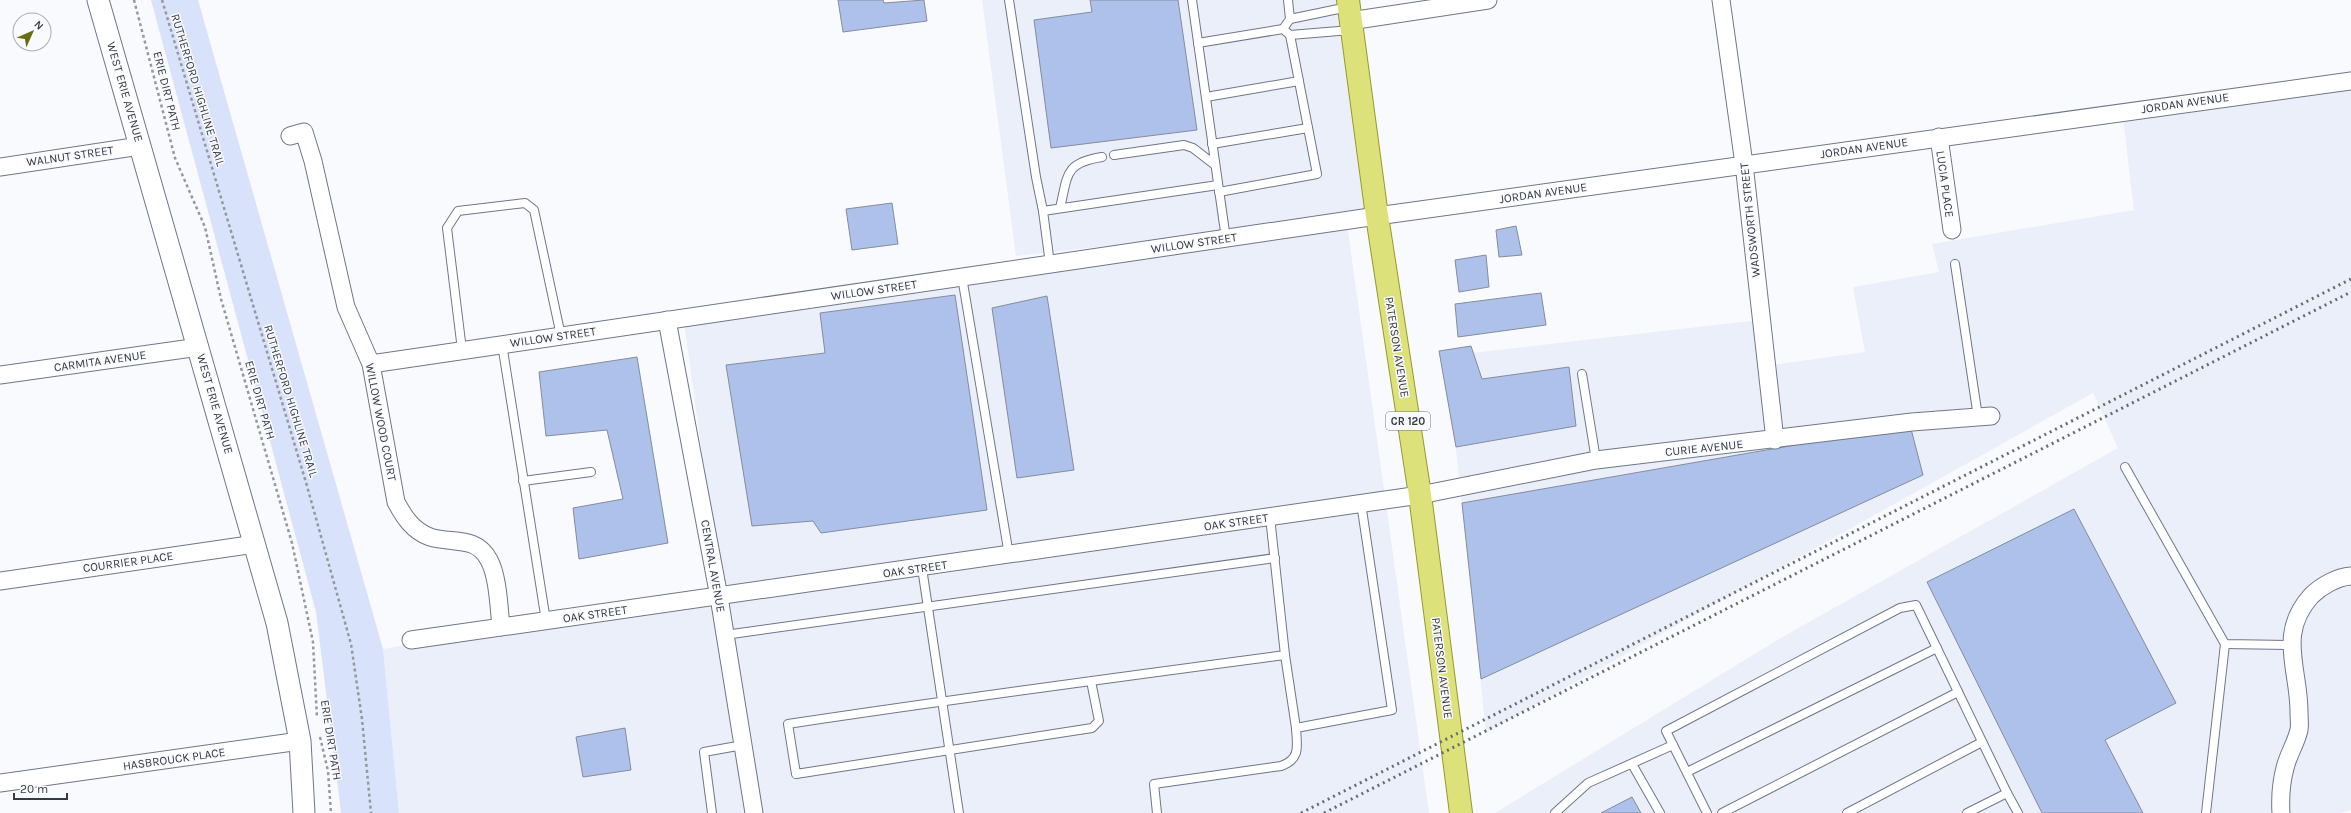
<svg xmlns="http://www.w3.org/2000/svg" width="2351" height="813" font-family="Karla,sans-serif">
  <style>
    .built { fill: #eaeff9 }
    .green { fill: #d8e3fb }
    .building { fill: #adc1eb; stroke: #848c9d }
    .lines { fill: none; stroke-linecap: round; stroke-linejoin: round }
    .service-casing { stroke: #6f7787; stroke-width: 10 }
    .minor-casing { stroke: #6f7787; stroke-width: 19 }
    .tertiary-casing { stroke: #6f7787; stroke-width: 23 }
    .primary-casing { stroke: #939a2b; stroke-width: 24 }
    .path { stroke: #95989e; stroke-width: 2.5; stroke-dasharray: 3 3; stroke-linecap: butt }
    .service { stroke: #fff; stroke-width: 8 }
    .minor { stroke: #fff; stroke-width: 17 }
    .tertiary { stroke: #fff; stroke-width: 21 }
    .primary { stroke: #dce279; stroke-width: 22 }
    .rail { stroke: #686c72; stroke-width: 3; stroke-dasharray: 2 4; stroke-linecap: butt }
    .labels { text-anchor: middle; dominant-baseline: central; stroke-width: 3; stroke-linejoin: round; paint-order: stroke }
    .shield { fill: #f8fafe; stroke: #70747a; stroke-width: 1 }
    .shield-label { font-size: 11px; font-weight: bold; fill: #363a41 }
    .street-label { font-size: 12px; fill: #363a41; stroke: #f8fafe }
  </style>
  <rect width="100%" height="100%" fill="#f8fafe"/>
  <!-- built -->
  <g class="built">
    <path d="M982 0H1348L1377 216 1016 256Z"/>
    <path d="M2351 74V810L2340 813H1495L1779 639 2118 448 2093 393 1486 732 1446 356 1759 320 1766 366 1865 352 1853 287 1939 272 1932 244 2134 210 2122 110Z"/>
    <path d="M1347 224 1429 813H399L383 649 721 592 684 322Z"/>
  </g>
  <!-- green -->
  <path class="green" d="M151 0H198L383 649 399 813H341L316 612Z"/>
  <!-- building -->
  <g class="building">
    <path d="M838 0H883L884 3 924 0 927 21 843 32Z"/>
    <path d="M1090 0H1178L1197 130 1051 148 1034 20 1092 12Z"/>
    <path d="M892 203 898 244 852 250 846 209Z"/>
    <path d="M1516 226 1522 255 1499 257 1496 230Z"/>
    <path d="M1486 255 1489 287 1459 292 1455 260Z"/>
    <path d="M1541 293 1546 325 1458 337 1455 304Z"/>
    <path d="M955 295 987 510 821 533 813 521 752 526 726 365 825 353 820 313Z"/>
    <path d="M1047 296 1074 470 1017 478 992 308Z"/>
    <path d="M1471 346 1482 379 1569 367 1576 426 1456 447 1439 351Z"/>
    <path d="M637 357 668 543 579 559 573 508 623 499 607 430 546 436 539 372Z"/>
    <path d="M1910 425 1923 475 1481 679 1462 503Z"/>
    <path d="M2074 509 2176 703 2105 740 2143 813H2042L1927 582Z"/>
    <path d="M625 728 631 770 583 777 576 737Z"/>
    <path d="M1632 797 1641 813H1601Z"/>
  </g>
  <g class="lines">
    <!-- service casing -->
    <g class="service-casing">
      <g id="service">
        <path d="M1009 0 1036 177 1043 211"/>
        <path d="M1192 0 1226 239"/>
        <path d="M1290 19 1348 7"/>
        <path d="M1290 35 1351 30"/>
        <path d="M1198 43 1283 29"/>
        <path d="M1206 97 1299 81"/>
        <path d="M1212 144 1308 128"/>
        <path d="M1114 155 1184 145 1193 148 1215 165"/>
        <path d="M1219 192 1317 174 1290 35 1283 29 1290 19 1288 0"/>
        <path d="M1060 208C1068 175 1064 163 1102 157"/>
        <path d="M1050 264 1043 211 1218 185"/>
        <path d="M1955 264 1978 417"/>
        <path d="M962 277 1009 555"/>
        <path d="M502 344 546 621"/>
        <path d="M462 350 447 228 458 211 525 203 534 210 561 336"/>
        <path d="M1582 374 1596 460"/>
        <path d="M2125 467 2225 644 2291 645"/>
        <path d="M523 481 591 472"/>
        <path d="M922 568 959 813"/>
        <path d="M725 635 1275 558"/>
        <path d="M1285 655 1296 728"/>
        <path d="M1091 681 1099 721 1092 728 796 774 788 724C953 699 1119 677 1285 655L1270 517"/>
        <path d="M1632 764 1660 813"/>
        <path d="M1687 772 1937 648"/>
        <path d="M2007 793 2018 813"/>
        <path d="M712 813 704 752 743 745"/>
        <path d="M1157 813 1154 784 1281 766C1301 759 1297 746 1296 728L1392 710 1361 503"/>
        <path d="M1555 813 1588 783 1673 745"/>
        <path d="M1707 813 1666 731 1900 608 1916 605 2007 793 1967 813"/>
        <path d="M1722 813 1958 692"/>
        <path d="M1847 813 1982 742"/>
        <path d="M2206 813 2225 644"/>
      </g>
    </g>
    <!-- minor casing -->
    <g class="minor-casing">
      <g id="minor">
        <path d="M1721 0 1744 164 1775 440"/>
        <path d="M1350 21 1488 0"/>
        <path d="M290 136 304 132 313 161 346 307 371 364 396 502C404 517 413 531 430 537 452 544 476 535 489 560 498 576 499 608 501 627"/>
        <path d="M1939 137 1952 230"/>
        <path d="M0 167 140 146"/>
        <path d="M667 320 719 597 754 813"/>
        <path d="M371 364 1377 216 2351 81"/>
        <path d="M0 375 199 347"/>
        <path d="M0 581 256 544"/>
        <path d="M411 640 1420 495 1596 460 1912 422 1991 416"/>
        <path d="M0 783 300 741"/>
        <path d="M2281 813C2280 797 2281 783 2285 768 2288 755 2296 743 2299 730 2300 725 2299 718 2299 712 2299 668 2277 634 2311 596 2321 586 2337 577 2351 576"/>
      </g>
    </g>
    <!-- tertiary casing -->
    <g class="tertiary-casing">
      <path id="tertiary" d="M98 0 277 623 300 741 304 813"/>
    </g>
    <!-- primary casing -->
    <g class="primary-casing">
      <path id="primary" d="M1348 0 1377 216 1420 495 1461 813"/>
    </g>
    <!-- path -->
    <g class="path">
      <path d="M134 0 175 158 205 227 221 299 292 543 313 642 317 718"/>
      <path d="M162 0 307 486 351 644 362 719 371 813"/>
      <path d="M320 737 328 771 331 813"/>
    </g>
    <!-- service -->
    <use href="#service" class="service"/>
    <!-- minor -->
    <use href="#minor" class="minor"/>
    <!-- tertiary -->
    <use href="#tertiary" class="tertiary"/>
    <!-- primary -->
    <use href="#primary" class="primary"/>
    <!-- rail -->
    <g class="rail">
      <path d="M1301 813 2351 279"/>
      <path d="M1324 813 2351 292"/>
    </g>
  </g>
  <g class="labels">
    <!-- shield labels -->
    <rect class="shield" x="1386" y="412" width="44" height="18" rx="3"/>
    <g class="shield-label">
      <text x="1408" y="421">CR 120</text>
    </g>
    <!-- street labels -->
    <g class="street-label">
      <text transform="translate(198 90) rotate(73)">RUTHERFORD HIGHLINE TRAIL</text>
      <text transform="translate(167 91) rotate(76)">ERIE DIRT PATH</text>
      <text transform="translate(125 92) rotate(74)">WEST ERIE AVENUE</text>
      <text transform="translate(2185 103) rotate(-8)">JORDAN AVENUE</text>
      <text transform="translate(1864 148) rotate(-8)">JORDAN AVENUE</text>
      <text transform="translate(70 156) rotate(-8)">WALNUT STREET</text>
      <text transform="translate(1945 184) rotate(82)">LUCIA PLACE</text>
      <text transform="translate(1543 193) rotate(-8)">JORDAN AVENUE</text>
      <text transform="translate(1750 220) rotate(-96)">WADSWORTH STREET</text>
      <text transform="translate(1194 243) rotate(-8)">WILLOW STREET</text>
      <text transform="translate(874 290) rotate(-8)">WILLOW STREET</text>
      <text transform="translate(553 337) rotate(-8)">WILLOW STREET</text>
      <text transform="translate(1397 347) rotate(81)">PATERSON AVENUE</text>
      <text transform="translate(100 361) rotate(-8)">CARMITA AVENUE</text>
      <text transform="translate(260 400) rotate(74)">ERIE DIRT PATH</text>
      <text transform="translate(291 401) rotate(73)">RUTHERFORD HIGHLINE TRAIL</text>
      <text transform="translate(215 404) rotate(74)">WEST ERIE AVENUE</text>
      <text transform="translate(381 422) rotate(79)">WILLOW WOOD COURT</text>
      <text transform="translate(1704 448) rotate(-6)">CURIE AVENUE</text>
      <text transform="translate(1236 522) rotate(-8)">OAK STREET</text>
      <text transform="translate(128 562) rotate(-8)">COURRIER PLACE</text>
      <text transform="translate(713 566) rotate(80)">CENTRAL AVENUE</text>
      <text transform="translate(915 569) rotate(-8)">OAK STREET</text>
      <text transform="translate(595 614) rotate(-8)">OAK STREET</text>
      <text transform="translate(1442 668) rotate(83)">PATERSON AVENUE</text>
      <text transform="translate(331 740) rotate(81)">ERIE DIRT PATH</text>
      <text transform="translate(174 759) rotate(-8)">HASBROUCK PLACE</text>
    </g>
  </g>
  <!-- north arrow -->
  <g transform="translate(32 32) rotate(45)"><circle r="19" fill="#f8fafe" stroke="#aaadb2"/>
  <path d="M0-3L7 15L0 10L-7 15Z" fill="#676c0f"/>
  <text y="-6" font-size="11" font-weight="bold" text-anchor="middle" fill="#363a41">N</text>
  </g>
  <!-- scale -->
  <path d="M14 793v6h53v-6" fill="none" stroke="#363a41" stroke-width="2"/>
  <text x="20" y="793" font-size="12" fill="#363a41" stroke="#f8fafe" stroke-width="3" paint-order="stroke">20 m</text>
</svg>
